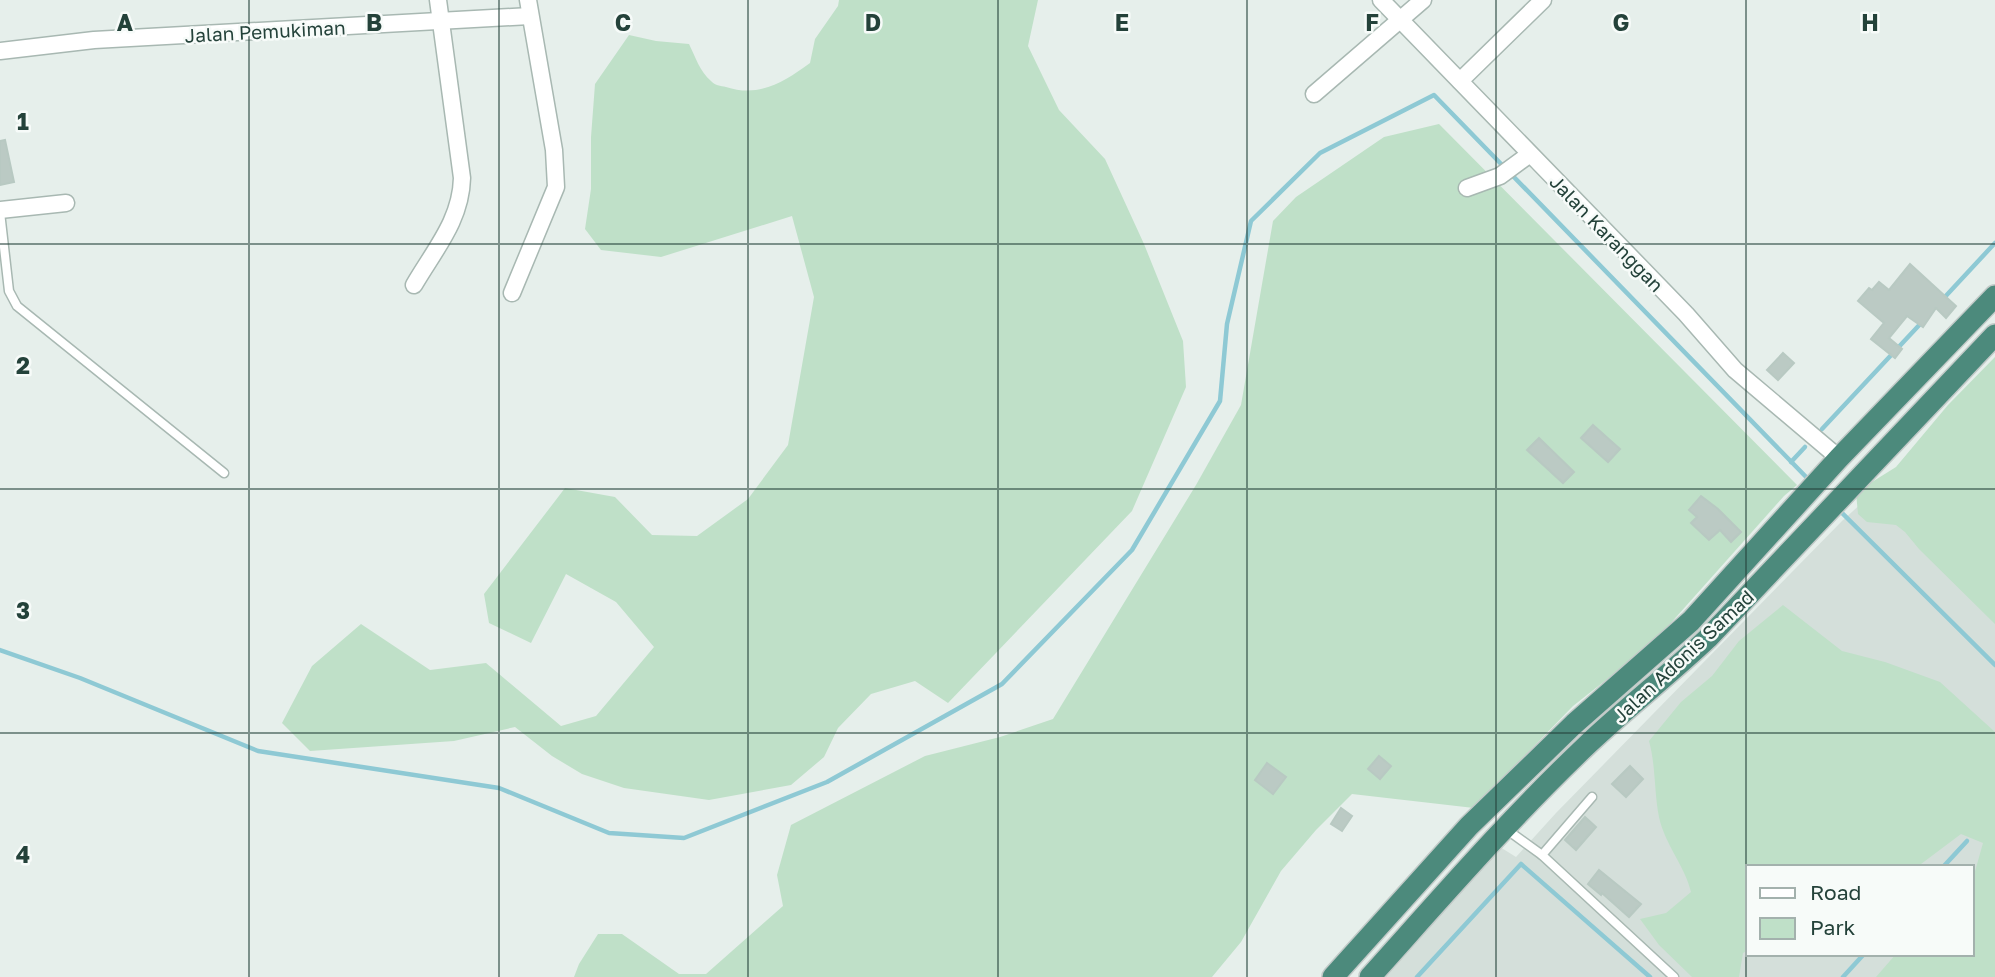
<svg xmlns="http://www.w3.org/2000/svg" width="1995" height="977" font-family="'Golos Text',sans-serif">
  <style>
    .built { fill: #d4dfda; fill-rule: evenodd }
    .green { fill: #bfe0c8 }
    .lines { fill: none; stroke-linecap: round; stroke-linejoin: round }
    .stream { stroke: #8ec9d4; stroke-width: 4.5 }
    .building { fill: #bbcac4; stroke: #b8c9c2; stroke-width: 2 }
    .service-casing { stroke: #a8b8b2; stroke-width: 11 }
    .minor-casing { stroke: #a8b8b2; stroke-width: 19 }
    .trunk-casing { stroke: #c2cac8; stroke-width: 24 }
    .service { stroke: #fff; stroke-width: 8 }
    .minor { stroke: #fff; stroke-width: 16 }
    .trunk { stroke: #4c8a7c; stroke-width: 21 }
    .grid { fill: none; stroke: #24423a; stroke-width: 2; stroke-opacity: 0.55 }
    .labels { text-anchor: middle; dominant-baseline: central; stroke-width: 5; stroke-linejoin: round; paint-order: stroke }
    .street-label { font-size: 19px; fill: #24423a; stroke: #f7fbf9 }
    .grid-label { font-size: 23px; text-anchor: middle; font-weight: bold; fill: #24423a; stroke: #f7fbf9; stroke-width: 5; stroke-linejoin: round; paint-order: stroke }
  </style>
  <rect width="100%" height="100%" fill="#e6efeb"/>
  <!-- built -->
  <path class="built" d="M1995 382V977H1379L1500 847 1516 857 1556 813 1842 521ZM1748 867H1972V954H1748Z"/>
  <!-- green -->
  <g class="green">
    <path d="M839 0H1038L1028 46 1059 110 1105 159 1144 244 1183 341 1186 387 1132 511 948 703 915 681 871 694 838 728 824 757 791 785 709 800 624 788 582 774 552 756 515 727 454 741 310 751 282 723 312 666 361 624 430 670 486 663 561 726 596 716 654 647 616 602 566 574 531 643 489 623 484 594 565 488 615 497 652 535 697 536 748 499 788 445 814 297 792 216 661 257 601 250 585 229 591 189V137L595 84 629 35 656 41 689 44C695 56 700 72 711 81 714 85 721 86 726 87 759 98 784 82 810 63L815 39 838 6Z"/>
    <path d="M1439 124 1797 485 1784 496 1653 643 1573 706 1474 808 1352 794 1316 830 1281 871 1241 942 1212 977H574L579 964 598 934H622L679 974H706L783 906 777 875 791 825 925 756 1000 737 1053 719 1196 485 1241 405 1273 221 1296 197 1384 137Z"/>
    <path d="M1995 357V624L1919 549 1905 532 1896 525 1867 522 1858 514 1856 492 1896 467 1948 405Z"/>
    <path d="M1783 605 1842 651 1885 662 1940 682 1995 732V977H1876L1896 954H1972V882L1983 843 1961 834 1917 867H1748V950L1743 953 1739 977H1692L1659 945 1640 919 1666 913 1691 892C1685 866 1665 845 1659 817 1654 792 1656 767 1649 741L1681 702 1712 676 1739 641Z"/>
  </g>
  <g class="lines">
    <!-- stream -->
    <g class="stream">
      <path d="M1511 174 1810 481"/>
      <path d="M1943 299 1995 243"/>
      <path d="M1822 429 1923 321"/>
      <path d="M1791 462 1805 447"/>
      <path d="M1838 509 1995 665"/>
      <path d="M0 650 80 678 258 751 499 788 609 833 684 838 827 782 1002 684 1132 550 1220 401 1227 324 1251 221 1320 153 1434 95 1504 167"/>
      <path d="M1943 867 1967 841"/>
      <path d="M1417 977 1521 864 1650 977"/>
      <path d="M1843 977 1864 954"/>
    </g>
  </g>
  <!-- building -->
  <g class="building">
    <path d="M5 140 14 182 0 185V141Z"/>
    <path d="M1910 264 1956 306 1946 318 1936 308 1923 327 1907 316 1889 338 1902 349 1895 358 1871 339 1884 323 1858 301 1869 288 1872 290 1879 282 1889 290Z"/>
    <path d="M1783 353 1794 363 1778 380 1767 370Z"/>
    <path d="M1593 425 1620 449 1608 462 1581 438Z"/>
    <path d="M1539 438 1574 472 1563 483 1527 450Z"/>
    <path d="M1701 496 1718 509 1741 532 1731 542 1720 530 1709 540 1691 523 1697 517 1689 510Z"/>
    <path d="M1379 756 1391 766 1380 779 1368 769Z"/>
    <path d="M1267 763 1286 777 1273 794 1255 780Z"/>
    <path d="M1630 766 1643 779 1626 797 1612 784Z"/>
    <path d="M1341 808 1352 816 1342 831 1331 824Z"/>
    <path d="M1585 817 1596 827 1576 850 1565 840Z"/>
    <path d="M1599 870 1641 904 1629 917 1602 893 1601 895 1588 884Z"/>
  </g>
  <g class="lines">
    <!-- service casing -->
    <g class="service-casing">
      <g id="service">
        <path d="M0 212 9 291 17 306 224 473"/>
        <path d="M1506 829 1542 855 1674 977"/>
        <path d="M1542 855 1592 797"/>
      </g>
    </g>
    <!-- minor casing -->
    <g class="minor-casing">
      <g id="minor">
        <path d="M1381 0 1686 314 1735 370 1839 458"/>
        <path d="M0 51 94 40 530 16"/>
        <path d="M1460 81 1543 0"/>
        <path d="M1314 94 1423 0"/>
        <path d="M1467 188 1500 176 1530 154"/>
        <path d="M0 210 66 203"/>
        <path d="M414 285C435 249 461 220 462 178L438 0"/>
        <path d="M512 293 556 187 554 150 528 0"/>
      </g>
    </g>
    <!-- trunk casing -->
    <g class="trunk-casing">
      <g id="trunk">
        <path d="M1333 977 1469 826 1574 724 1691 621 1839 458 1995 296"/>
        <path d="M1370 977C1441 898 1511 817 1588 744 1627 707 1669 675 1708 638L1995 335"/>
      </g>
    </g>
    <!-- service -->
    <use href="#service" class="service"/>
    <!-- minor -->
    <use href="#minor" class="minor"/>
    <!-- trunk -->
    <use href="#trunk" class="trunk"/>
  </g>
  <!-- grid -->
  <path class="grid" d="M249 0V977M499 0V977M748 0V977M998 0V977M1247 0V977M1496 0V977M1746 0V977M0 244H1995M0 489H1995M0 733H1995"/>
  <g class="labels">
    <!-- street labels -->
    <g class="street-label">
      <text transform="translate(265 31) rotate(-3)">Jalan Pemukiman</text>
      <text transform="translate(1607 233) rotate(46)">Jalan Karanggan</text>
      <text transform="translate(1683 656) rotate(-43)">Jalan Adonis Samad</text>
    </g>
  </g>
  <g class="grid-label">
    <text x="125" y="31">A</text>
    <text x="374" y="31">B</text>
    <text x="623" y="31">C</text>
    <text x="873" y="31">D</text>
    <text x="1122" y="31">E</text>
    <text x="1372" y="31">F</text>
    <text x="1621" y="31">G</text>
    <text x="1870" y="31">H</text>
    <text x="23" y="130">1</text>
    <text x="23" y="374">2</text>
    <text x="23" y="619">3</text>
    <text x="23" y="863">4</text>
  </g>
  <!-- legend -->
  <rect x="1746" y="865" width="228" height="91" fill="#f7fbf9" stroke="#a3b1ad" stroke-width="2"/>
  <rect x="1760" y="888" width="35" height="10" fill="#ffffff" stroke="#a3b1ad" stroke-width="2"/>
  <text x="1810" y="900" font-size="21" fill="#24423a">Road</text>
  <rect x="1760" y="918" width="35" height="21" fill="#bfe0c8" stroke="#a3b1ad" stroke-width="2"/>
  <text x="1810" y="935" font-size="21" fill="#24423a">Park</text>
</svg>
